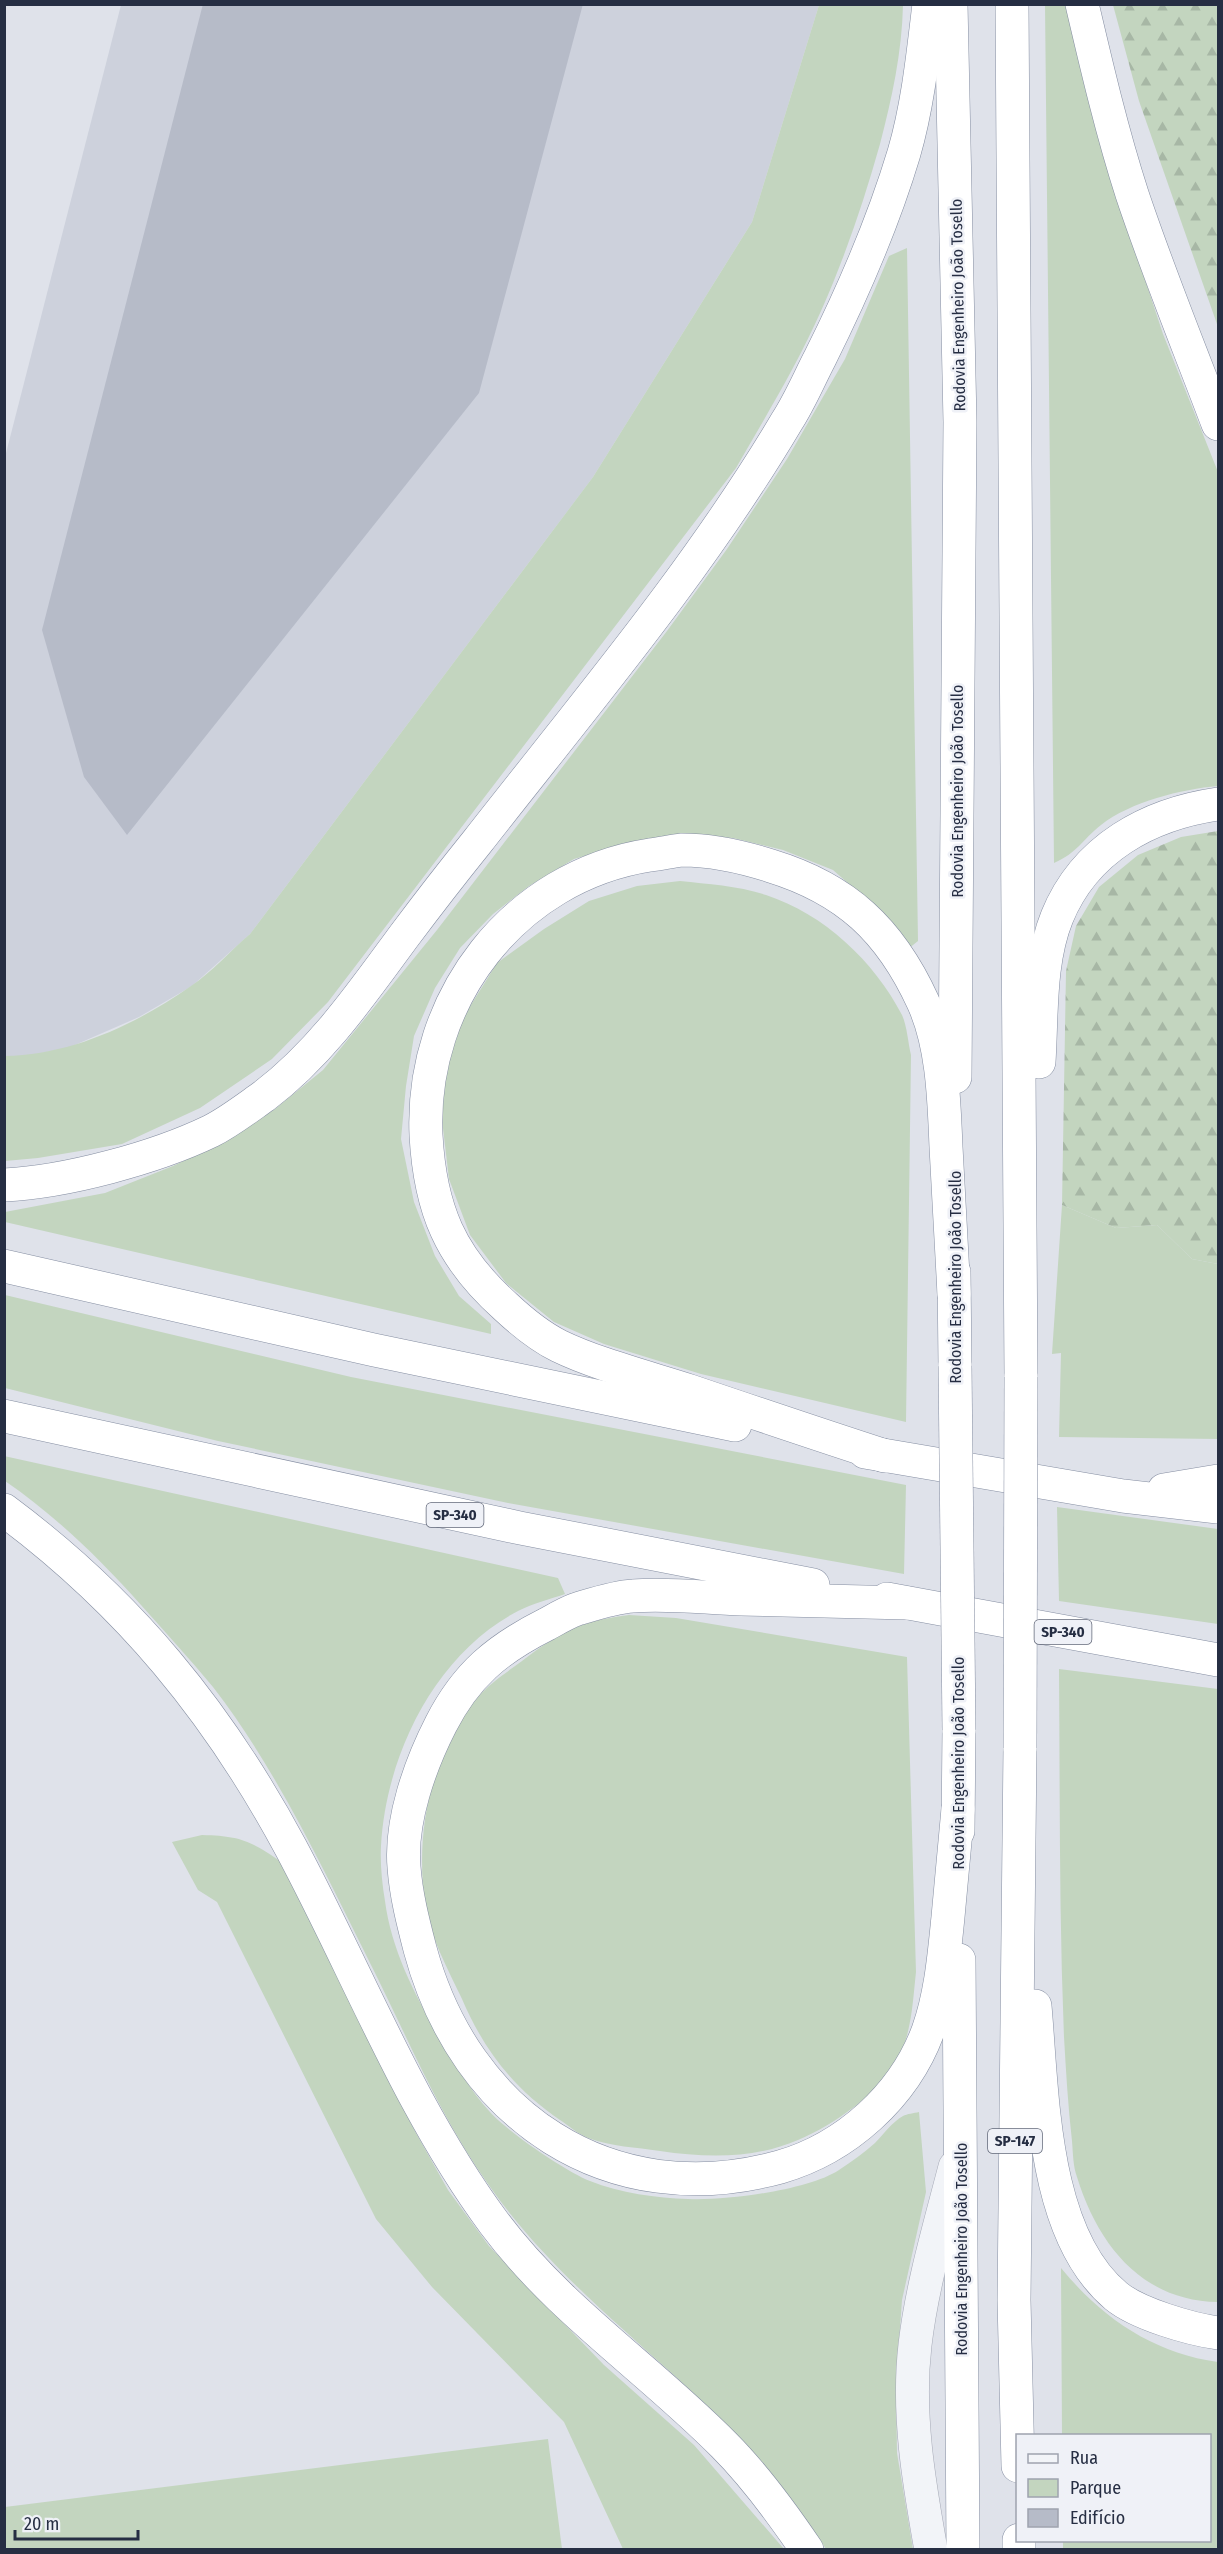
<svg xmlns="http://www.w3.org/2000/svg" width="1223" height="2554" font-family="'Fira Sans Condensed',sans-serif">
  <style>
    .built { fill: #cdd1dc }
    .green { fill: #c3d5bf }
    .forest { fill: url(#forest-firs) }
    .building { fill: #b6bbc8 }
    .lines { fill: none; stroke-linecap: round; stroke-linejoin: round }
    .minor-casing { stroke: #a4a8b5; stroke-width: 34 }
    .highway-casing { stroke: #858ea2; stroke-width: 34 }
    .minor { stroke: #f2f4f8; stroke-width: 33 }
    .highway { stroke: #fff; stroke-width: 33 }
    .highway-bridge-casing { stroke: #858ea2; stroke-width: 34; stroke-linecap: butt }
    .highway-bridge { stroke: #fff; stroke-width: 33 }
    .labels { text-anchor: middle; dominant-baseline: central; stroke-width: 5; stroke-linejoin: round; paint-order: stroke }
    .shield { fill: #eff1f7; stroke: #626879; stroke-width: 1.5 }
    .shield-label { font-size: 15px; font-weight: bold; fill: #262e43 }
    .street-label { font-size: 16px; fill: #262e43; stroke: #eff1f7 }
  </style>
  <defs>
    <pattern id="forest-firs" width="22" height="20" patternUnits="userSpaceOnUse" patternTransform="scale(1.5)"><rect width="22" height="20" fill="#c3d5bf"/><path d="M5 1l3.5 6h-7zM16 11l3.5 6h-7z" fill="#a7b7a5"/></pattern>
  </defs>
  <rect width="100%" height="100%" fill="#dfe2ea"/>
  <!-- built -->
  <path class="built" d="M121 5H819L752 222 593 477 250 934 192 986 139 1017 68 1048 26 1056H5V457Z"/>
  <!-- green -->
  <g class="green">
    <path d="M819 5H903C902 52 892 98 880 144 864 201 845 257 821 311 797 365 766 416 736 468L328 1002 272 1059 200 1108 122 1144 38 1158 5 1161V1056C71 1055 137 1024 191 986 212 972 230 951 250 934L593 477 752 222Z"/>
    <path d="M1045 5H1069L1126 222 1163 334 1218 472V786C1182 789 1130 802 1101 825 1082 840 1077 853 1054 863Z"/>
    <path d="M907 248 918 941 908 949 866 899 833 870 783 850 733 838 683 835 637 841 574 859 529 886 493 914 460 948 435 988 414 1036 406 1086 401 1139 414 1202 435 1256 459 1296 491 1324V1334L5 1222V1212L105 1193 173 1166 229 1139 275 1109 323 1070 437 930 667 631 727 549 787 459 845 359 889 256Z"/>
    <path d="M680 881C708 884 739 886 766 895 824 914 874 961 902 1015 907 1026 908 1042 911 1055L906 1422 701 1374 604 1344 554 1322 506 1283 470 1235 449 1179 442 1120 446 1069 464 1016 497 963 544 929 589 901 637 886Z"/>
    <path d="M1062 1205 1116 1228 1157 1225 1192 1259 1218 1264V1439L1059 1437 1061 1353 1052 1354Z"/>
    <path d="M5 1295 351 1377 906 1485 904 1574 508 1503 218 1441 5 1388Z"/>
    <path d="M4 1456 558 1578 565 1594C550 1599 532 1604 518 1611 435 1654 386 1755 381 1846 380 1863 382 1883 385 1901 391 1948 414 1994 438 2034 453 2061 469 2089 490 2112 508 2132 565 2171 590 2181 620 2193 657 2198 688 2199 725 2201 809 2190 839 2170 851 2162 864 2153 875 2143 883 2135 892 2122 903 2116 907 2114 914 2113 919 2112L926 2192 902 2300 896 2384 897 2453 913 2549H826C806 2519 785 2489 761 2461 674 2364 564 2293 488 2184 443 2121 412 2048 378 1979 330 1883 279 1772 213 1687 190 1659 165 1632 141 1605 100 1559 56 1516 5 1481Z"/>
    <path d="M1057 1507 1218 1529V1624L1059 1601Z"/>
    <path d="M629 1615 676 1618 907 1657 916 1972C913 1999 912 2029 900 2055 883 2091 834 2125 798 2140 754 2159 707 2158 660 2151 635 2147 613 2147 588 2138 578 2134 569 2126 560 2120 513 2088 484 2050 462 1999 448 1969 430 1937 425 1904 415 1833 430 1752 478 1697 490 1683 507 1672 522 1661 541 1646 562 1632 585 1624 599 1619 615 1617 629 1615Z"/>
    <path d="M1059 1669 1218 1689V2302C1142 2301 1098 2245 1077 2177 1073 2166 1073 2153 1072 2141 1068 2106 1066 2072 1064 2037 1059 1915 1060 1792 1059 1669Z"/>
    <path d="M202 1835C239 1836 249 1840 280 1861L416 2133 448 2190 489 2246 604 2365 694 2445 784 2549H623L564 2422 432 2287 376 2219 217 1902 198 1890 172 1842Z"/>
    <path d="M1061 2268C1102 2318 1153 2353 1218 2362V2549H1063V2541L1210 2540V2436L1062 2435Z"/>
    <path d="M548 2439 562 2549H5V2507Z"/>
  </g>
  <!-- forest -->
  <g class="forest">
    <path d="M1113 5H1218V327L1139 101Z"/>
    <path d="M1218 831V1264L1192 1259 1157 1225 1116 1228 1062 1205 1066 971 1076 926 1099 887 1138 855 1181 837Z"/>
  </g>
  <!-- building -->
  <path class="building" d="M203 4H583L479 393 127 835 84 777 42 630Z"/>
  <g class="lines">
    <!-- minor casing -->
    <g class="minor-casing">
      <path id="minor" d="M931 2550C919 2483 907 2414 915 2345 922 2285 940 2225 955 2167"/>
    </g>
    <!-- highway casing -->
    <g class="highway-casing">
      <g id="highway">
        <path d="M951 4 960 422 955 1077"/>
        <path d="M1012 4 1021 1377"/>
        <path d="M1082 4C1097 68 1112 132 1132 194 1158 272 1189 347 1218 424"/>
        <path d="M1039 1062C1042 1015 1039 961 1057 917 1085 848 1149 814 1218 804"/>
        <path d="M4 1185C66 1182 155 1158 211 1131 229 1122 247 1108 264 1096 321 1053 362 993 404 936 428 904 452 873 477 842 584 705 698 571 787 421 800 401 809 379 820 358 853 292 883 223 904 153 918 105 923 54 929 4"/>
        <path d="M4 1266 374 1350 735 1425"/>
        <path d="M954 1272 955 1366"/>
        <path d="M4 1416 520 1528 813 1585"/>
        <path d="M865 1452 1123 1496 1218 1507"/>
        <path d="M885 1456C820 1435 755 1413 690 1391 650 1378 596 1364 559 1346 541 1337 521 1321 506 1307 450 1257 430 1209 426 1135 420 999 514 876 650 855 660 854 672 851 682 850 711 850 743 857 771 866 846 889 890 930 923 1002 943 1045 944 1101 946 1147 949 1196 951 1245 954 1294"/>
        <path d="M1164 1490 1218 1481"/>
        <path d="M4 1510C128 1602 218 1712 291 1848 358 1973 409 2108 494 2223 558 2309 649 2369 724 2445 755 2476 782 2513 807 2550"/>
        <path d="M887 1599 1218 1660"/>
        <path d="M907 1603C852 1602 797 1600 741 1599 706 1598 668 1593 633 1596 615 1597 594 1604 577 1609 566 1613 556 1619 547 1624 497 1649 466 1675 441 1724 420 1765 400 1821 404 1867 406 1895 413 1922 420 1949 465 2116 609 2214 780 2167 846 2148 904 2096 928 2031 941 1994 944 1956 948 1917 951 1881 955 1845 958 1809"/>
        <path d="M958 1831 959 1730"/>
        <path d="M959 1960 963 2550"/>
        <path d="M1035 2006C1043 2095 1042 2234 1116 2296 1138 2314 1190 2329 1218 2333"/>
        <path d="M1018 2466 1014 2300 1020 1748"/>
        <path d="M1019 2540V2550"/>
      </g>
    </g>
    <!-- minor -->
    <use href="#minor" class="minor"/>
    <!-- highway -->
    <use href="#highway" class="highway"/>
    <!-- highway-bridge casing -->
    <g class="highway-bridge-casing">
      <g id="highway-bridge">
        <path d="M955 1366 959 1730"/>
        <path d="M1020 1748 1021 1377"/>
      </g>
    </g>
    <!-- highway-bridge -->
    <use href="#highway-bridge" class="highway-bridge"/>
  </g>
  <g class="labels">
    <!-- shield labels -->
    <g class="shield">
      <rect x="426.5" y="1503" width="57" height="24" rx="4.5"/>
      <rect x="1034.5" y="1620" width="57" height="24" rx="4.5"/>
      <rect x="988" y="2129" width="54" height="24" rx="4.5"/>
    </g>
    <g class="shield-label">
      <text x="455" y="1515">SP-340</text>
      <text x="1063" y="1632">SP-340</text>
      <text x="1015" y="2141">SP-147</text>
    </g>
    <!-- street labels -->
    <g class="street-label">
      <text transform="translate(958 305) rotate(-91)">Rodovia Engenheiro João Tosello</text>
      <text transform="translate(957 791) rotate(-90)">Rodovia Engenheiro João Tosello</text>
      <text transform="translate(955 1277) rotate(-90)">Rodovia Engenheiro João Tosello</text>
      <text transform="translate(958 1763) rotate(-90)">Rodovia Engenheiro João Tosello</text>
      <text transform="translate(961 2249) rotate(-90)">Rodovia Engenheiro João Tosello</text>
    </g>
  </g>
  <!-- border -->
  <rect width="1223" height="2554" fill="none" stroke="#262e43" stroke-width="12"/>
  <!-- legend -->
  <rect x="1016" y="2434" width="195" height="108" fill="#eff1f7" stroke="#9fa3af" stroke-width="1.5"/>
  <rect x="1028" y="2454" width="30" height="9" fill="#f2f4f8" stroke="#9fa3af" stroke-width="1.5"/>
  <text x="1070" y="2464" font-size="18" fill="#262e43">Rua</text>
  <rect x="1028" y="2479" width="30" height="18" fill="#c3d5bf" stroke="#9fa3af" stroke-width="1.5"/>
  <text x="1070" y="2494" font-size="18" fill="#262e43">Parque</text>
  <rect x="1028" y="2509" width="30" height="18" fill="#b6bbc8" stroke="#9fa3af" stroke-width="1.5"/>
  <text x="1070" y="2524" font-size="18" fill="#262e43">Edifício</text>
  <!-- scale -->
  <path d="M15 2530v9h123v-9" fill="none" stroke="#262e43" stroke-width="3"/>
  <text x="24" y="2530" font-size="18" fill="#262e43" stroke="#eff1f7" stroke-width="4.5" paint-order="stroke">20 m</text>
</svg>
